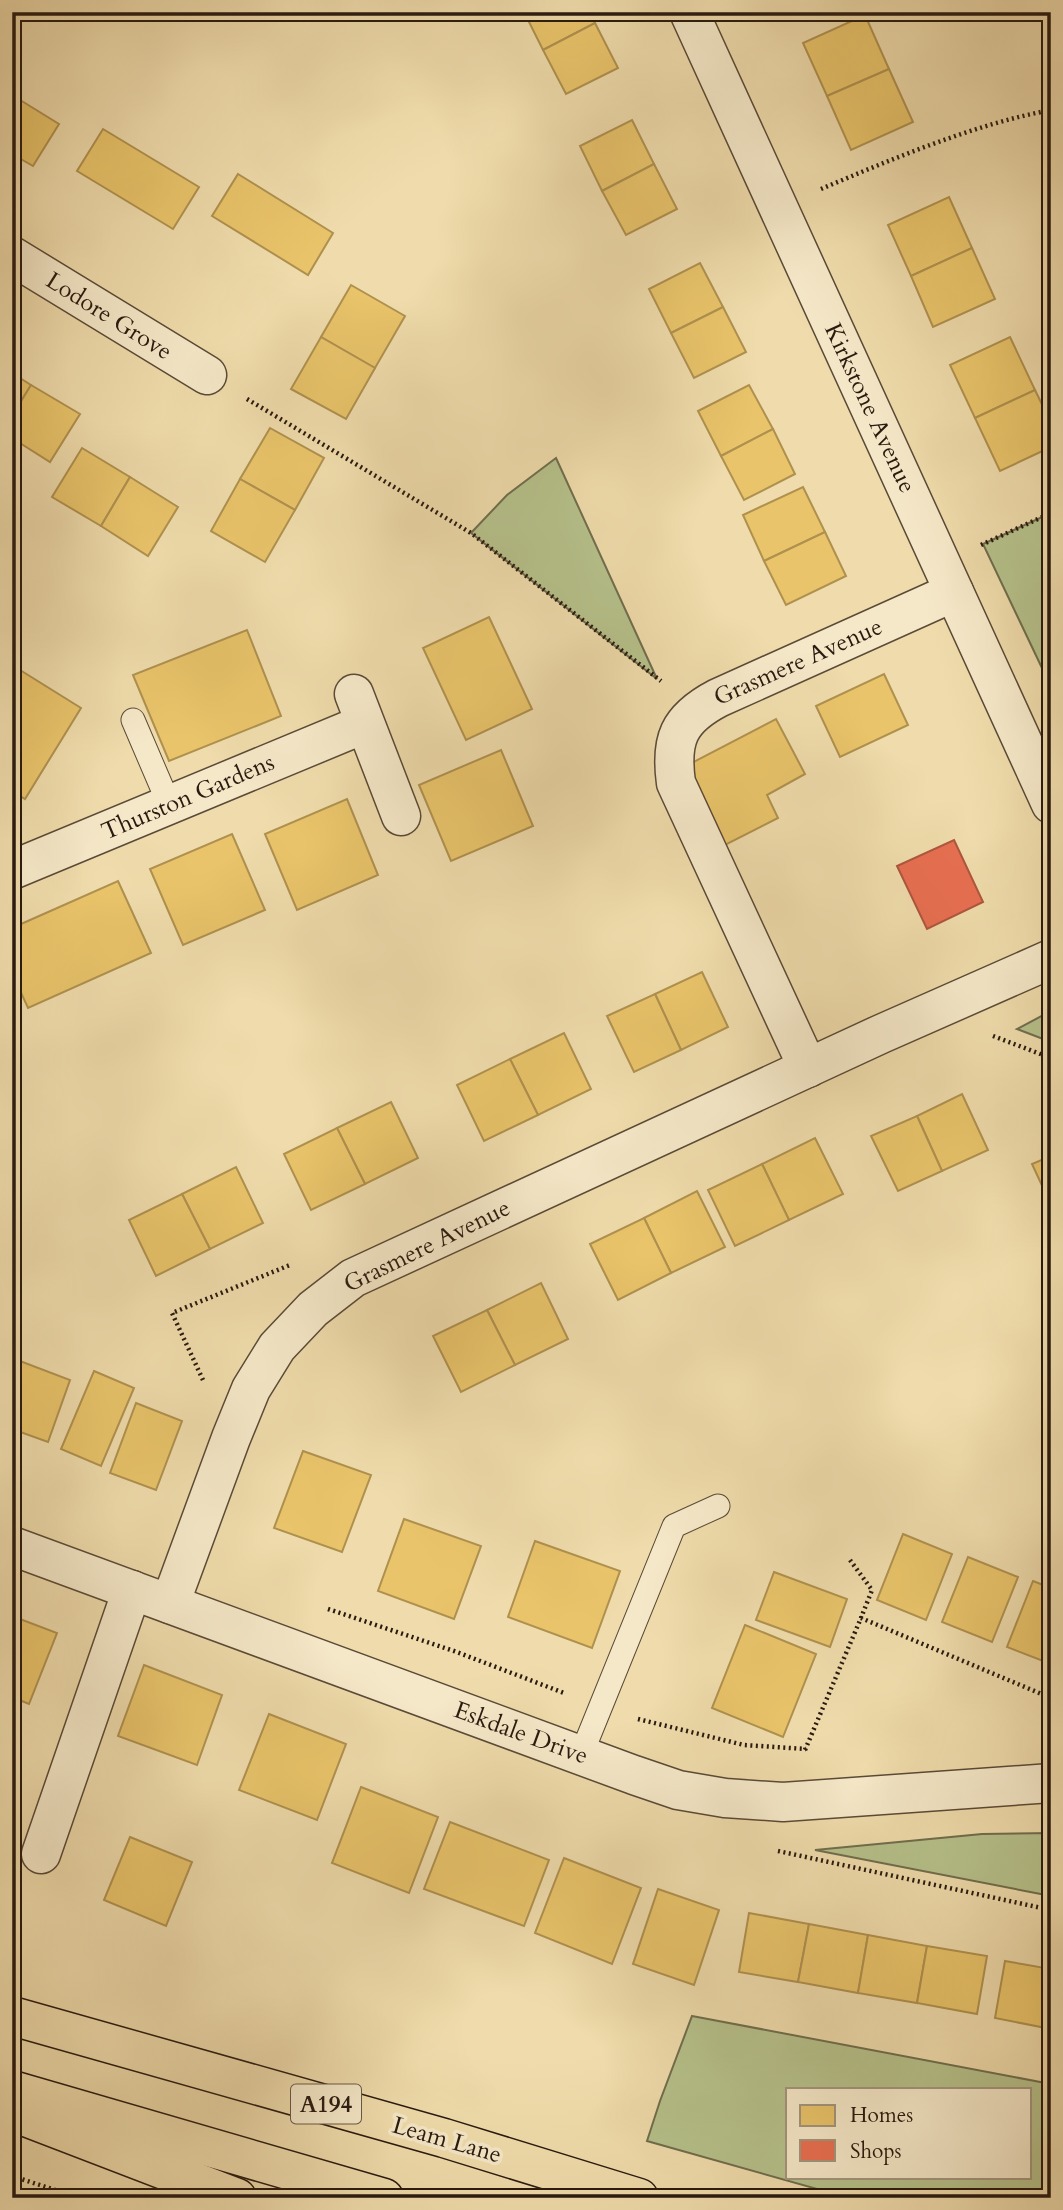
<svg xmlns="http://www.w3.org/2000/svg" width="1063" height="2210" font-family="Cardo,serif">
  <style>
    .green { fill: #b6c18b; stroke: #706e4e; stroke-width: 2; fill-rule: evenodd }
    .homes { fill: #e9c46a; stroke: #af914f; stroke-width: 2 }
    .shops { fill: #e76f51; stroke: #ae563e; stroke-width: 2 }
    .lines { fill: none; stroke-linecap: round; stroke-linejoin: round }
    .service-casing { stroke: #5a4a37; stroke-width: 25 }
    .minor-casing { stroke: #5a4a37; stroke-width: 41 }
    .trunk-casing { stroke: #291a10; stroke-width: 41 }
    .path { stroke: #291a10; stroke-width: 4.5; stroke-dasharray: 2 3.5; stroke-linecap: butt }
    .service { stroke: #f5e8c8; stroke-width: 23 }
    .minor { stroke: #f5e8c8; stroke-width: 38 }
    .trunk { stroke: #efdbab; stroke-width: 38 }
    .labels { text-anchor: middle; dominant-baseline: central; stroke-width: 7; stroke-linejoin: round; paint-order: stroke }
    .shield { fill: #f5e8c8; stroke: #665847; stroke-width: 2 }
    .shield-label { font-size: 23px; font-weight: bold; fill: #291a10 }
    .street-label { font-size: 24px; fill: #291a10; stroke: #f5e8c8 }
  </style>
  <rect width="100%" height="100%" fill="#efdbab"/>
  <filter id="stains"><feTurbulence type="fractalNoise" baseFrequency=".00286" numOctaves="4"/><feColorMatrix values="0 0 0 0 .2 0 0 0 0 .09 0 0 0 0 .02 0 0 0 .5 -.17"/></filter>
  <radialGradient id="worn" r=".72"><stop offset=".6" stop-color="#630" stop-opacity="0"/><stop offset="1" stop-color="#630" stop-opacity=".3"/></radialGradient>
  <!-- green -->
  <g class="green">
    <path d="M556 458 657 679 471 533 507 495Z"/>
    <path d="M1051 513V687L983 544Z"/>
    <path d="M1051 1011V1042L1017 1029Z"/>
    <path d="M1051 1833V1896L815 1850 982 1834Z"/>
    <path d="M692 2016 1051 2084V2198H849L647 2141 660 2101ZM1030 2089V2177H788V2089Z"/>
  </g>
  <!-- homes -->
  <g class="homes">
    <path d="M524 12H589L595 23 543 50Z"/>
    <path d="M865 15 889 69 827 96 803 43Z"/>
    <path d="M595 23 618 68 566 94 543 50Z"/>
    <path d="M889 69 913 122 851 150 827 96Z"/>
    <path d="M12 95 59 124 33 166 12 154Z"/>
    <path d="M632 120 654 164 602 191 580 146Z"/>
    <path d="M103 129 199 187 173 229 77 171Z"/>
    <path d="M654 164 677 209 626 235 602 191Z"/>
    <path d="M238 174 333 233 308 275 212 216Z"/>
    <path d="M949 197 972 248 911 276 888 225Z"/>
    <path d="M972 248 995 299 933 327 911 276Z"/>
    <path d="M700 263 723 307 671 333 649 289Z"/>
    <path d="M351 285 405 316 375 368 321 337Z"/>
    <path d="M723 307 746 352 694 378 671 333Z"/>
    <path d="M321 337 375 368 346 419 291 389Z"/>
    <path d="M1010 337 1035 390 975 418 950 365Z"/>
    <path d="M12 373 31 385 12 416Z"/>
    <path d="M31 385 80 414 50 462 12 438V416Z"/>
    <path d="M749 385 773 429 721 456 698 411Z"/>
    <path d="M1035 390 1051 423V447L1000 471 975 418Z"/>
    <path d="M270 428 324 458 295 510 240 479Z"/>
    <path d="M773 429 795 474 744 500 721 456Z"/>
    <path d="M82 448 130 477 101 526 52 497Z"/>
    <path d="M130 477 178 507 148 556 101 526Z"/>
    <path d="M240 479 295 510 265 562 211 531Z"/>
    <path d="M803 487 825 532 764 561 743 515Z"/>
    <path d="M825 532 846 576 786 605 764 561Z"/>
    <path d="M489 617 532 709 466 740 423 648Z"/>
    <path d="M247 630 281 716 169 761 133 675Z"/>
    <path d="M12 665 81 708 25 799 12 791Z"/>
    <path d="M884 674 908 725 840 757 816 706Z"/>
    <path d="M776 719 805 774 767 795 778 818 725 845 684 767Z"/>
    <path d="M501 750 533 826 451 861 419 785Z"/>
    <path d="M347 799 378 875 297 910 265 834Z"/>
    <path d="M232 834 265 910 183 945 150 869Z"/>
    <path d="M118 881 151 953 28 1008 12 973V928Z"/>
    <path d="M702 972 728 1027 681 1050 655 994Z"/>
    <path d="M655 994 681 1050 634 1072 607 1016Z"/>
    <path d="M564 1033 591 1089 538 1115 510 1059Z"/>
    <path d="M510 1059 538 1115 484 1141 457 1085Z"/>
    <path d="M962 1094 988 1150 942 1171 917 1116Z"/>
    <path d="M391 1102 418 1158 365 1184 337 1128Z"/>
    <path d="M917 1116 942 1171 898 1191 871 1136Z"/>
    <path d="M337 1128 365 1184 311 1210 284 1154Z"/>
    <path d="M815 1138 843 1194 789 1220 762 1164Z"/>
    <path d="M1051 1156V1205L1032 1164Z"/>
    <path d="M762 1164 789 1220 735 1246 708 1190Z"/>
    <path d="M236 1167 263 1223 210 1249 182 1194Z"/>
    <path d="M697 1191 725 1247 671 1273 644 1218Z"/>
    <path d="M182 1194 210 1249 156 1276 129 1220Z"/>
    <path d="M644 1218 671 1273 618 1300 590 1244Z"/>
    <path d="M541 1283 568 1339 515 1365 487 1310Z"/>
    <path d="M487 1310 515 1365 461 1392 433 1336Z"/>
    <path d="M12 1358 70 1380 48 1442 12 1429Z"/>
    <path d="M94 1371 134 1388 101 1466 61 1449Z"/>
    <path d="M136 1403 182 1421 156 1490 110 1473Z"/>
    <path d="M303 1451 371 1475 342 1552 274 1528Z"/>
    <path d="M404 1519 481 1546 454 1619 378 1591Z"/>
    <path d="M903 1534 952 1554 926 1620 877 1600Z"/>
    <path d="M535 1541 620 1571 592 1648 508 1617Z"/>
    <path d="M968 1557 1018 1577 992 1642 942 1622Z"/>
    <path d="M774 1572 847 1599 830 1647 756 1620Z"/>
    <path d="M1033 1581 1051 1588V1664L1007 1647Z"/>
    <path d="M12 1616 57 1633 29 1704 12 1697Z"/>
    <path d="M745 1625 816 1654 783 1737 712 1708Z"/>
    <path d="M144 1665 222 1695 197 1765 118 1736Z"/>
    <path d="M269 1714 346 1744 317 1820 239 1790Z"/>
    <path d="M361 1787 438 1817 409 1893 332 1863Z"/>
    <path d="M450 1822 549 1860 524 1926 424 1889Z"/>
    <path d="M130 1837 192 1862 166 1926 104 1900Z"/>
    <path d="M564 1858 641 1888 612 1964 535 1933Z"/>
    <path d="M658 1889 719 1910 694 1985 633 1964Z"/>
    <path d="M749 1913 809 1924 798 1982 739 1972Z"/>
    <path d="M809 1924 868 1935 858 1993 798 1982Z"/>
    <path d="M868 1935 927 1946 917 2003 858 1993Z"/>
    <path d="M927 1946 987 1956 977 2014 917 2003Z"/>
    <path d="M1005 1961 1051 1969V2029L995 2018Z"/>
  </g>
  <!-- shops -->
  <path class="shops" d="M954 840 983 902 927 929 897 866Z"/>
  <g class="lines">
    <!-- service casing -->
    <g class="service-casing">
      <g id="service">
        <path d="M133 720 169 804"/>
        <path d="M581 1755 674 1526 718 1506"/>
      </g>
    </g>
    <!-- minor casing -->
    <g class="minor-casing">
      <g id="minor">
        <path d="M689 12 1051 804"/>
        <path d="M12 256 207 375"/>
        <path d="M354 694 401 816"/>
        <path d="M12 870 364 724"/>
        <path d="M808 1068 676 783C670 740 678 719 718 698L954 592"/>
        <path d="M12 1546 634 1775 678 1790 725 1798 783 1802 1051 1783"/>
        <path d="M170 1604 231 1438 251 1389 277 1347 313 1309 353 1278 881 1034 1051 959"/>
        <path d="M41 1854 132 1590"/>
      </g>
    </g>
    <!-- trunk casing -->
    <g class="trunk-casing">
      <g id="trunk">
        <path d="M12 2016 444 2138 639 2198"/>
        <path d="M12 2090 384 2198"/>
        <path d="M26 2117 237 2198"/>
      </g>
    </g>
    <!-- path -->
    <g class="path">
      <path d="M821 189C892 159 975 124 1051 110"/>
      <path d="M247 399 471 533 661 681"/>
      <path d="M981 545 1051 513"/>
      <path d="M993 1036 1051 1058"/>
      <path d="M203 1380 172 1313 290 1265"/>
      <path d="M850 1560 872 1590 861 1618"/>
      <path d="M328 1609 454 1651 564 1693"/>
      <path d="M638 1719 744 1745 806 1749"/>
      <path d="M805 1750 861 1618 1051 1698"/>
      <path d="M778 1851 1051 1910"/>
      <path d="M12 2176 80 2198"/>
    </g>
    <!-- service -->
    <use href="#service" class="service"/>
    <!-- minor -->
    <use href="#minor" class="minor"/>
    <!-- trunk -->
    <use href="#trunk" class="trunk"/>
  </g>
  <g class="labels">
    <!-- shield labels -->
    <rect class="shield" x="291" y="2084.5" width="70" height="39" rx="5"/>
    <g class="shield-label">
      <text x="326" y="2104">A194</text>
    </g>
    <!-- street labels -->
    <g class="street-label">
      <text transform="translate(109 316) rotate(32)">Lodore Grove</text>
      <text transform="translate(870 408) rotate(65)">Kirkstone Avenue</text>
      <text transform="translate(798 662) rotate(-24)">Grasmere Avenue</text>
      <text transform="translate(188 797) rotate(-23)">Thurston Gardens</text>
      <text transform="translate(427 1246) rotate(-26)">Grasmere Avenue</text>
      <text transform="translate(521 1733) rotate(20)">Eskdale Drive</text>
      <text transform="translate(447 2140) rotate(16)">Leam Lane</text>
    </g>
  </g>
  <!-- margin -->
  <rect width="1063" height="2210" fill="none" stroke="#efdbab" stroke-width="42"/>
  <rect x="14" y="14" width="1035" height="2182" fill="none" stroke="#291a10" stroke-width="3.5"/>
  <rect x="21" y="21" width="1021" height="2168" fill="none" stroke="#291a10" stroke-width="2"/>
  <!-- legend -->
  <rect x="786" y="2088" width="245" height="91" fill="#f5e8c8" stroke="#a3967e" stroke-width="2"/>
  <rect x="800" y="2105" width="35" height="21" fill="#e9c46a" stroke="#a3967e" stroke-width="2"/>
  <text x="850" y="2122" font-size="21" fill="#291a10">Homes</text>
  <rect x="800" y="2140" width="35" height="21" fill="#e76f51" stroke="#a3967e" stroke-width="2"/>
  <text x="850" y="2158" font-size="21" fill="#291a10">Shops</text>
  <rect width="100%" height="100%" filter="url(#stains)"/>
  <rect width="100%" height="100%" fill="url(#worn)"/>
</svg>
